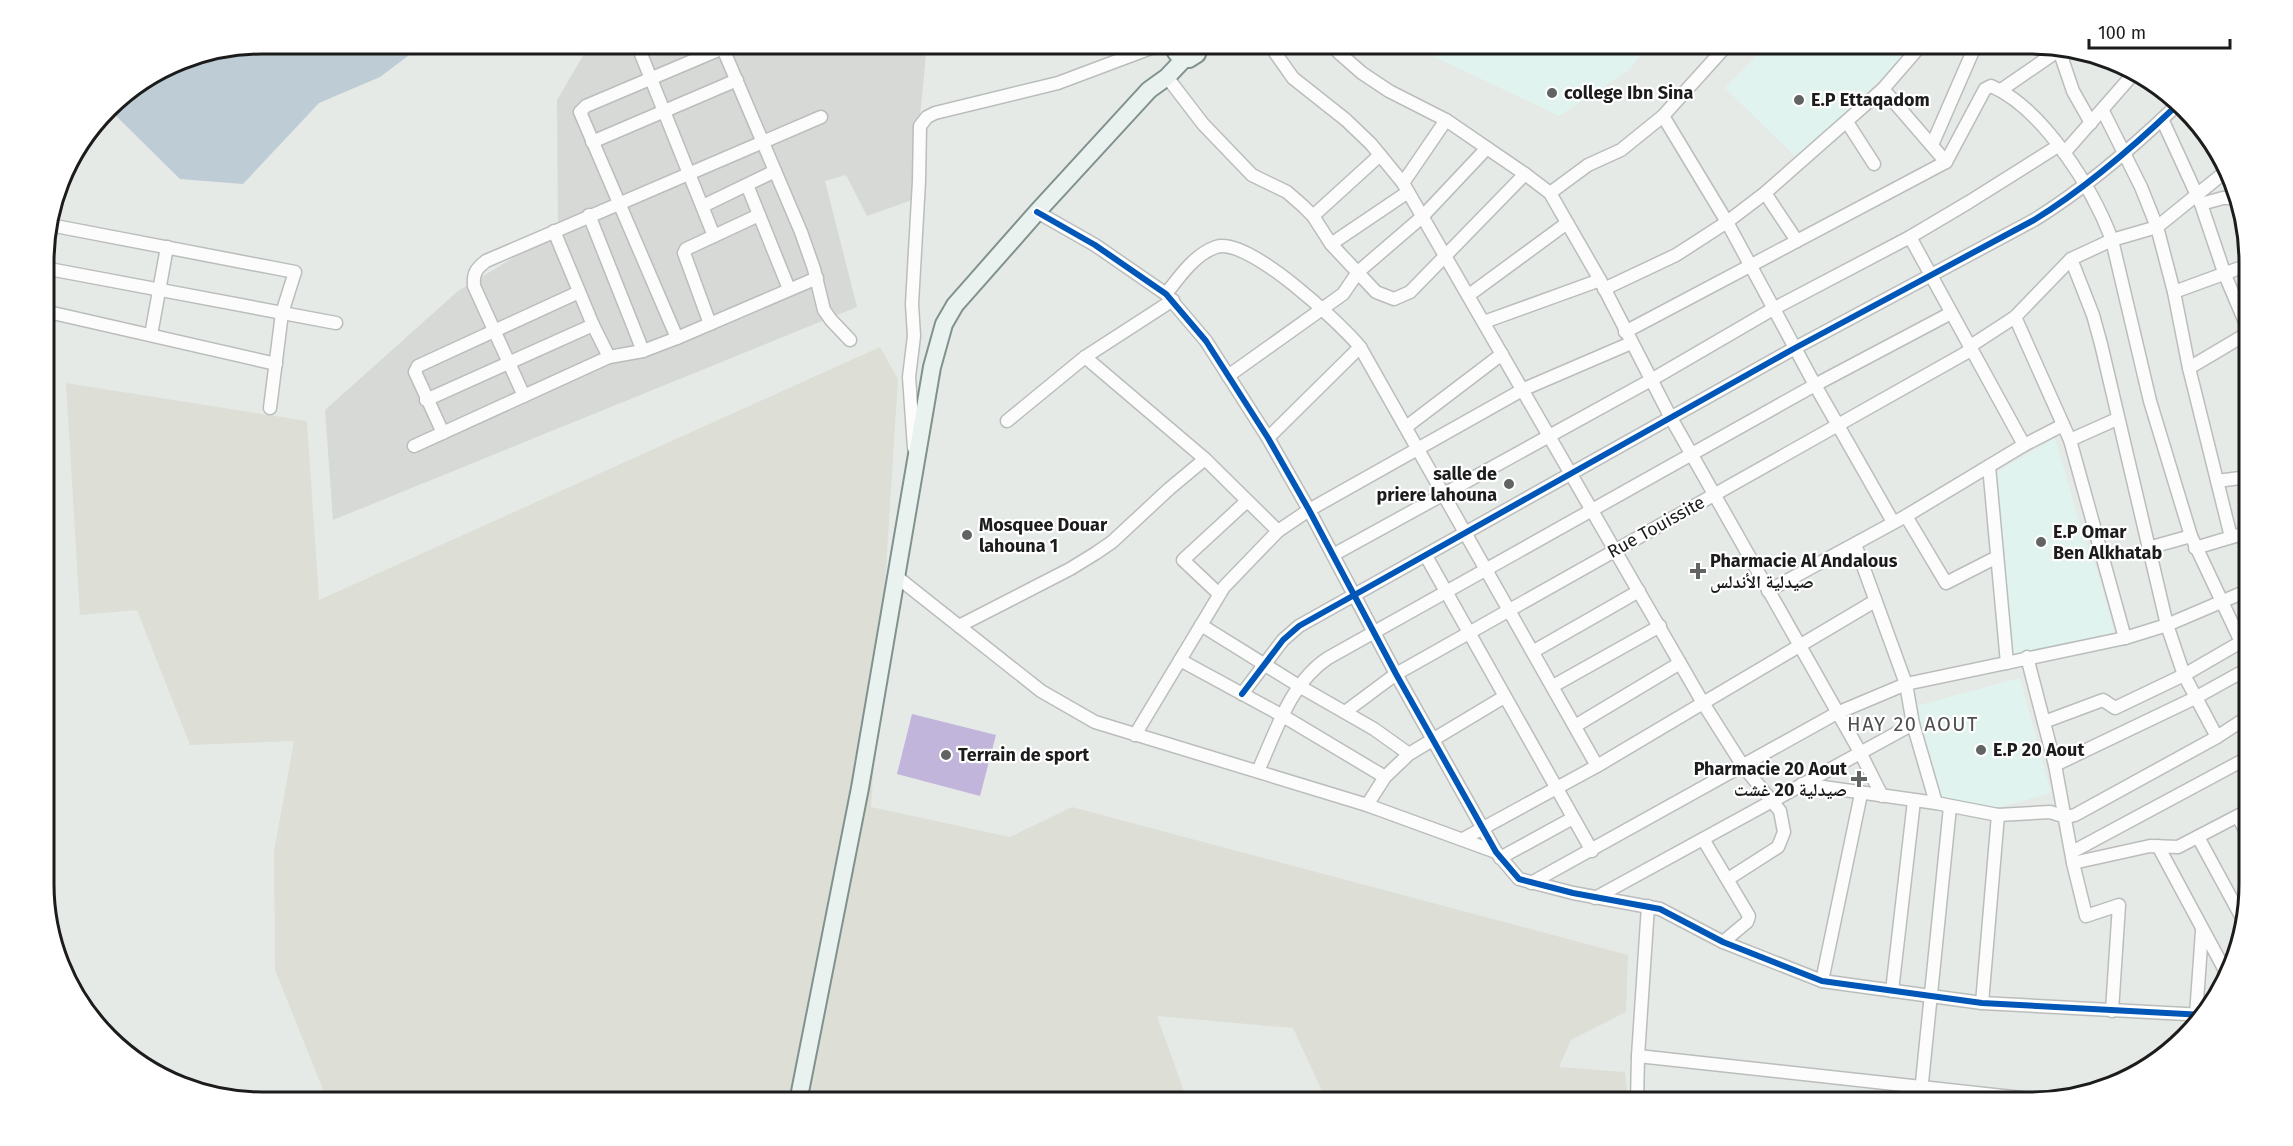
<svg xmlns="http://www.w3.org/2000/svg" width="2293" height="1146" font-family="'Fira Sans','Noto Naskh Arabic',sans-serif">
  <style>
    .residential { fill: #d7d9d7 }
    .industrial { fill: #dddfd6 }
    .education { fill: #e1f3ee }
    .forest { fill: #bdccd5 }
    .pitch { fill: #c1b5dc }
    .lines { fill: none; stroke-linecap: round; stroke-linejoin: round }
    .minor-casing { stroke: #bbbdbc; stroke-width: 15 }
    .secondary-casing { stroke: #80928e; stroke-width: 20 }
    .minor { stroke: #fbfcfb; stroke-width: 12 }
    .secondary { stroke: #eaf2f0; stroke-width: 16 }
    .cycleway-casing { stroke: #fff; stroke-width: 10 }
    .cycleway { stroke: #0057b8; stroke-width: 6 }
    .poi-dot { fill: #626463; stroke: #fff; stroke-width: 2 }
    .labels { text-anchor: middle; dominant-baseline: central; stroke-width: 4.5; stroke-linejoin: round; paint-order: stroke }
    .poi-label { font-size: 18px; font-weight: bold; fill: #1c1c1c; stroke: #fff; text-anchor: start }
    .street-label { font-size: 18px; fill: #1c1c1c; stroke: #fff }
    .neighbourhood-label { font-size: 20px; letter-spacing: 1.5px; fill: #4f4f4f; stroke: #fff }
    .rim { fill: none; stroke: #1c1c1c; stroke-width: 3 }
  </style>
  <rect width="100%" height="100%" fill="#e5eae7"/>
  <!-- residential -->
  <path class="residential" d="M590 44H927L912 200 867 216 846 175 825 181 857 307 333 520 325 410 458 291 558 231 557 100Z"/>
  <!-- industrial -->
  <path class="industrial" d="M880 347 898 379 871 807 1010 837 1072 807 1628 955 1626 1012 1571 1040 1559 1067 1625 1072 1628 1102H1327L1293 1028 1157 1016 1185 1094 1167 1102H328L275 970 274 851 294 741 190 745 137 610 80 615 66 383 307 421 319 600Z"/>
  <!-- education -->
  <g class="education">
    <path d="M1413 44H1650L1629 70 1559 116 1412 46Z"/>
    <path d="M1768 44H1914L1801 162 1725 88Z"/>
    <path d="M2055 438 2078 518 2097 570 2116 637 2084 648 2009 655 1990 476Z"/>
    <path d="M2020 678 2051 793 1986 811 1935 795 1912 707Z"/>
  </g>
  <!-- forest -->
  <path class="forest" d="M262 44H424L380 77 319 103 243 184 180 179 109 109 118 98 178 60Z"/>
  <!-- pitch -->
  <path class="pitch" d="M912 714 996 735 980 796 897 774Z"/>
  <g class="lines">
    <!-- minor casing -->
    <g class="minor-casing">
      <g id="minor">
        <path d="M637 44 714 236"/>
        <path d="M721 44 801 232 814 269 824 310 831 320 850 340"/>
        <path d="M1269 44 1293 78 1346 120 1371 144 1403 183 1703 703 1743 766 1780 811 1784 832 1778 847 1728 879"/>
        <path d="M1333 44 1338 52 1362 73 1389 91 1446 120 1525 174 1550 193 1600 280 1671 418 1860 752 1882 796"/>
        <path d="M2059 50 2073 91 2091 123"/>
        <path d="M1167 77 1203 124 1252 175 1287 192 1303 206 1313 216 1331 244 1376 292 1394 299 1410 292 1525 174"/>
        <path d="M1883 89 1946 162"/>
        <path d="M2001 90 2059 50"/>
        <path d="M2103 111 2141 187 2157 227 2174 292 2189 368 2231 537"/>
        <path d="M1663 116 1727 222 1815 385 1893 522"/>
        <path d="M2162 119 2201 204 2225 275 2248 329"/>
        <path d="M1847 122 1874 164"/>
        <path d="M592 142 737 80"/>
        <path d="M1932 145 1976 44"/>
        <path d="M2064 153 2135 72"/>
        <path d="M1403 183 1446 120"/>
        <path d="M747 185 789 289"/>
        <path d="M1550 193 1588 165 1621 150 1663 116 1728 44"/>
        <path d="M1765 193 1797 241"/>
        <path d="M2201 204 2223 198H2234"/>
        <path d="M703 206 775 171"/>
        <path d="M1037 212 1095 245 1166 294 1206 341 1268 438 1309 510 1396 674 1496 852 1519 879 1573 893 1660 909 1723 942 1822 981 1982 1003 2204 1015"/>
        <path d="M589 215 643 351"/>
        <path d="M1313 216 1380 155"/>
        <path d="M50 225 295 272 282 313 270 408"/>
        <path d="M554 231 593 325 609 357"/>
        <path d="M1910 237 2024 445"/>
        <path d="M1331 244 1408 192"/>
        <path d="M44 268 336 323"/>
        <path d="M1604 289 1676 255 1727 222 1765 193 1883 89 1922 44"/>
        <path d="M2174 292 2248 265"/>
        <path d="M1166 294C1179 277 1195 254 1216 247 1248 236 1340 323 1360 347L1597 766"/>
        <path d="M1469 295 1567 223"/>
        <path d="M44 311 276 364"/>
        <path d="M2015 317 2070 440 2125 638"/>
        <path d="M1484 322 1600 280"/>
        <path d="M710 324 684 253 686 249 759 215"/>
        <path d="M1625 332 1946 162 1985 89 1991 86C2043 108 2093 189 2112 240L2150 401 2191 536 2241 642"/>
        <path d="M151 335 167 247"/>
        <path d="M677 338 817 278"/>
        <path d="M1969 347 2015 317 2071 259"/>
        <path d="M1085 357 1205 459 1278 531"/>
        <path d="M2189 368 2248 333"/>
        <path d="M1228 376 1343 294 1358 272 1422 217 1487 148"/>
        <path d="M524 396 474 286C473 273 476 269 486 261L821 117"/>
        <path d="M426 400 593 325"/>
        <path d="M1007 421 1085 357 1173 300"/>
        <path d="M1406 427 1502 354"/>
        <path d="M443 433 415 372 418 366 579 292"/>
        <path d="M1268 438 1360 347"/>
        <path d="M2070 440 2117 419"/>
        <path d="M414 446 609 357 643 351 677 338 580 112 586 106 723 48"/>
        <path d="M914 448 909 377 914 336 912 304 919 181 920 126 927 117 935 113 1058 83 1162 44"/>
        <path d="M1989 466 2007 663"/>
        <path d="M2217 481 2248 477"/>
        <path d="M1906 516 1946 583 1997 557"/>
        <path d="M2148 548 2191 536"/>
        <path d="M2195 548 2249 532"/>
        <path d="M1333 555 1651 380 1773 309 1910 237 1969 202 2058 146"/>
        <path d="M1426 556 1592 851"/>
        <path d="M897 577 1041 691 1095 722 1367 805 1496 852"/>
        <path d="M1768 591 1906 516 2024 445 2063 425"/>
        <path d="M1219 594 1183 560 1247 501"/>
        <path d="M1201 625 1299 686 1374 729 1409 754"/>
        <path d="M959 626 1070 569 1096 553 1112 542 1169 489 1205 459"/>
        <path d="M1534 651 1639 591"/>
        <path d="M2027 657 2055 765 2073 863 2086 916 2119 905 2112 1011"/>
        <path d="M1180 660 1283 716 1385 777"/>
        <path d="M1553 686 1660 626"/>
        <path d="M1242 694 1283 640 1299 626 1795 348 2034 220C2086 188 2131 149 2175 107"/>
        <path d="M1345 712 1396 674 1971 350"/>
        <path d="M2044 722 2103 700 2115 708 2184 675 2241 642 2249 640"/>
        <path d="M1575 726 1680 663"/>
        <path d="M1135 735 1224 587 1278 531 1309 510 1524 389 1631 343"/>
        <path d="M2217 737 2184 675 2167 625 2101 344 2093 315 2071 259 2112 240 2157 227 2225 172"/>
        <path d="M2055 765 2195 698 2249 668"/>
        <path d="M1258 771C1276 732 1290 683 1328 658L1815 385 1951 313"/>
        <path d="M1802 784 1936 803 1998 815 2050 812 2066 817 2075 815 2217 737 2249 716"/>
        <path d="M1936 803 1913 724 1906 684 2125 638 2167 625 2249 590"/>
        <path d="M1367 805 1385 777 1409 754 1504 697"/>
        <path d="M2238 817 2249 837"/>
        <path d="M2198 837 2242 918"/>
        <path d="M1463 839 1597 766 1875 601"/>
        <path d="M1703 839 1749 916 1747 922 1723 942"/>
        <path d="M2158 846 2228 976"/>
        <path d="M2072 852 2249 757"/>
        <path d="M1500 858 1573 818"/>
        <path d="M2073 863 2150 846 2178 847 2249 810"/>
        <path d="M1531 883 1837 713 1906 684 1855 544"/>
        <path d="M1595 898 1913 724"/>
        <path d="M1822 981 1861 794"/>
        <path d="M1892 991 1914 801"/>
        <path d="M1982 1003 1998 815"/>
        <path d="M2195 1029 2202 931"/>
        <path d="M1638 1056 2049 1101"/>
        <path d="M1637 1102 1638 1056 1648 906"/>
        <path d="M1920 1102 1950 807"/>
      </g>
    </g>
    <!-- secondary casing -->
    <g class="secondary-casing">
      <g id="secondary">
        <path d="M1174 44C1174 53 1179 58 1189 59L1197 54 1199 44"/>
        <path d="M798 1102 860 788 932 367 944 324 955 305 1037 212 1149 90 1167 77 1184 59"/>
      </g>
    </g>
    <!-- minor -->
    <use href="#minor" class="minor"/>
    <!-- secondary -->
    <use href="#secondary" class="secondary"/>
    <!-- cycleway casing -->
    <g class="cycleway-casing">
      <g id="cycleway">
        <path d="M1037 212 1095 245 1166 294 1206 341 1268 438 1309 510 1396 674 1496 852 1519 879 1573 893 1660 909 1723 942 1822 981 1982 1003 2204 1015"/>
        <path d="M1242 694 1283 640 1299 626 1795 348 2034 220C2086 188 2131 149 2175 107"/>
      </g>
    </g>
    <!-- cycleway -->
    <use href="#cycleway" class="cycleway"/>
  </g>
  <!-- markers -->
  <g class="poi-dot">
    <circle cx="1552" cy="93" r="6"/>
    <circle cx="1799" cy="100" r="6"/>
    <circle cx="1509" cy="484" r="6"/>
    <circle cx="967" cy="535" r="6"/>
    <circle cx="2041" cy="542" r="6"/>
    <path d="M1695 562h6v6h6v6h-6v6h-6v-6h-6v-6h6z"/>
    <circle cx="1981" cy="750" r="6"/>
    <circle cx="946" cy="755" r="6"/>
    <path d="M1856 770h6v6h6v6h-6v6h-6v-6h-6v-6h6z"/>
  </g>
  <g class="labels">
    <!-- poi labels -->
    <g class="poi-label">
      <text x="1564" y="93">college Ibn Sina</text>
      <text x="1811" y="100">E.P Ettaqadom</text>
      <text x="1497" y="474" text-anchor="end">salle de<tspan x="1497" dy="21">priere lahouna</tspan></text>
      <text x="979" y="525">Mosquee Douar<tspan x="979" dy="21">lahouna 1</tspan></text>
      <text x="2053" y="532">E.P Omar<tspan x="2053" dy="21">Ben Alkhatab</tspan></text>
      <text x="1710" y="561">Pharmacie Al Andalous<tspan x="1710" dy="21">صيدلية الأندلس</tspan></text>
      <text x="1993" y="750">E.P 20 Aout</text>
      <text x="958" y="755">Terrain de sport</text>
      <text x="1847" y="769" text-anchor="end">Pharmacie 20 Aout<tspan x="1847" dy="21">صيدلية 20 غشت</tspan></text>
    </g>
    <!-- street labels -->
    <g class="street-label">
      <text transform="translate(1656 527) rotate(-29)">Rue Touissite</text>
    </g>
    <!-- neighbourhood labels -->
    <g class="neighbourhood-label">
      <text x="1913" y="724">HAY 20 AOUT</text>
    </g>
  </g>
  <!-- crop -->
  <path d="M0 0H2293V1146H0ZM262 54H2031A208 208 0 0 1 2239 262V884A208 208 0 0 1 2031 1092H262A208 208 0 0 1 54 884V262A208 208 0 0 1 262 54Z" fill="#fff" fill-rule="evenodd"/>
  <path class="rim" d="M262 54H2031A208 208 0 0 1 2239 262V884A208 208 0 0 1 2031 1092H262A208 208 0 0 1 54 884V262A208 208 0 0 1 262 54Z"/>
  <!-- scale -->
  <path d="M2089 39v9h141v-9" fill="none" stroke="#1c1c1c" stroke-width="3"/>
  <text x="2098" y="39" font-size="18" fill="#1c1c1c" stroke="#ffffff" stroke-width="4.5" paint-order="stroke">100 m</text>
</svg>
